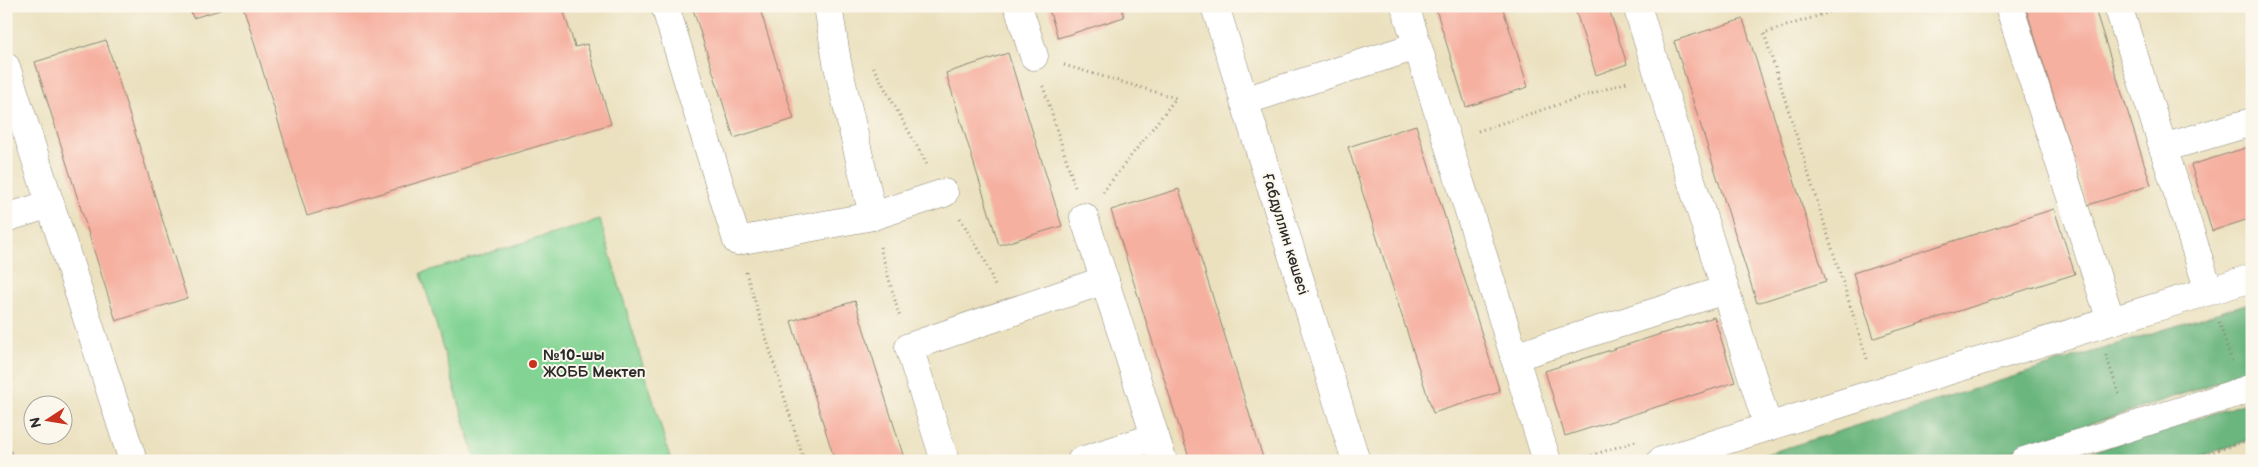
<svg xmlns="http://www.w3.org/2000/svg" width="2258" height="467" font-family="'Balsamiq Sans',sans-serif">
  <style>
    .green { fill: #83d494; stroke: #578060 }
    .forest { fill: #6ab67e; stroke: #4a7054 }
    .building { fill: #f6b0a0 }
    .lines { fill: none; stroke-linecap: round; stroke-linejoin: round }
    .minor-casing { stroke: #8b8675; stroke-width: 29 }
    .path { stroke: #8b8675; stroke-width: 3; stroke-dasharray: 1 4; stroke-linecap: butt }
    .minor { stroke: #fff; stroke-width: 28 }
    .poi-dot { fill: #c8321e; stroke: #fbf7ec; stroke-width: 2 }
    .labels { text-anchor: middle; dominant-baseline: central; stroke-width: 4; stroke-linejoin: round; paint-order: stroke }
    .street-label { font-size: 15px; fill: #2b2b2b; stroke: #fbf7ec }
    .poi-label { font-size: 15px; font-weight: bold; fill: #2b2b2b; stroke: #fbf7ec; text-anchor: start }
  </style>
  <rect width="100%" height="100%" fill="#fbf7ec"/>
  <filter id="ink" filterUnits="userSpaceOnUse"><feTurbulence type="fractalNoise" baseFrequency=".02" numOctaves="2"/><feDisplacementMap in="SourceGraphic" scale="10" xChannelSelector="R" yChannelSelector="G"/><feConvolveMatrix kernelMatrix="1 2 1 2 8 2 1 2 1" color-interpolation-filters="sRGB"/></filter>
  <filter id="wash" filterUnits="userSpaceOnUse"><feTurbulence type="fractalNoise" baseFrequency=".0096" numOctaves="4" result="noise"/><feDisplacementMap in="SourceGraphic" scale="20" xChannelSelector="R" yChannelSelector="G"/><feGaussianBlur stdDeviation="1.12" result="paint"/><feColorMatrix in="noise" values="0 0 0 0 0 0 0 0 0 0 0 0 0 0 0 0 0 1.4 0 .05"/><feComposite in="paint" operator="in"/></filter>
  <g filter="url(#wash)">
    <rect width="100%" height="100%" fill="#ebe1bf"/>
    <!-- green -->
    <path class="green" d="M600 220 671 461H476L421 273Z"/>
    <!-- forest -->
    <g class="forest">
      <path d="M2252 302V371L1980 461H1744Z"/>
      <path d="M2252 401V439L2186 461H2062Z"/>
    </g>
    <g id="blocks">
      <!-- building -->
      <g class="building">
        <path d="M189 6H219L220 10 193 18Z"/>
        <path d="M243 6H562L575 47 587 44 611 124 307 216Z"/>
        <path d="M692 6H759L794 119 734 138Z"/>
        <path d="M1048 6H1121L1124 17 1058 38Z"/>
        <path d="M1435 6H1502L1528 87 1466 107Z"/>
        <path d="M1574 6H1608L1627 64 1596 75Z"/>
        <path d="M2025 6H2094L2151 185 2088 205Z"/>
        <path d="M1743 19 1826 281 1757 303 1674 41Z"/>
        <path d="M106 40 187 298 116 321 35 62Z"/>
        <path d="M1008 53 1062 226 999 245 946 73Z"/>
        <path d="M1416 125 1500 392 1433 413 1348 147Z"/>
        <path d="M2252 146V218L2212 231 2191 165Z"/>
        <path d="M1179 189 1264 461H1190L1111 210Z"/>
        <path d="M2054 209 2075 274 1874 338 1853 273Z"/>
        <path d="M855 301 905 461H835L791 321Z"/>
        <path d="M1714 317 1735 382 1565 436 1545 371Z"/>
        <path d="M6 439H7L14 461H6Z"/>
      </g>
    </g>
  </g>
  <g filter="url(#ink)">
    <use href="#blocks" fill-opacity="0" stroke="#8b8675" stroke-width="1"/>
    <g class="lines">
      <!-- minor casing -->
      <g class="minor-casing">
        <g id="minor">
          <path d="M665 6 737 241 873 216 944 193"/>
          <path d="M828 6 837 62 873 216"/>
          <path d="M1018 6 1034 56"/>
          <path d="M1215 6 1356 461"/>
          <path d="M1405 6 1547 461"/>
          <path d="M1637 6 1768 427"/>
          <path d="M2009 6 2111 321"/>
          <path d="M2118 6 2209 291"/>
          <path d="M6 67 133 461"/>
          <path d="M1244 101 1417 46"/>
          <path d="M2163 148 2252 122"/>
          <path d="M1084 217 1163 461"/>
          <path d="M6 218 50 204"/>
          <path d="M1514 357 1725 290"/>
          <path d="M945 461 909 347 1105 280"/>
          <path d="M1081 461 1155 437"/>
          <path d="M1661 461 1846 402 2252 278"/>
          <path d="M2024 461 2252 388"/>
        </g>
      </g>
      <!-- path -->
      <g class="path">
        <path d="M1849 6 1764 33 1868 362"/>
        <path d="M1064 65 1176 98 1103 192"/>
        <path d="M873 67 928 166"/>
        <path d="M1043 86 1075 187"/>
        <path d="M1478 131 1627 82"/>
        <path d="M960 218 985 260 995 286"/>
        <path d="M880 247 900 318"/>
        <path d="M746 272 804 461"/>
        <path d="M2219 322 2232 361"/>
        <path d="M2106 355 2120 397"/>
        <path d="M1577 460 1636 441"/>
        <path d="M2185 461 2252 439"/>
      </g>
      <!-- minor -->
      <use href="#minor" class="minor"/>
    </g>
  </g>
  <!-- markers -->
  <circle class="poi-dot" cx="533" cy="364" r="5"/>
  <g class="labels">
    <!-- street labels -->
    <g class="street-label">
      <text transform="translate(1285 234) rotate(73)">Ғабдуллин көшесі</text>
    </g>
    <!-- poi labels -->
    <g class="poi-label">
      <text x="543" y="355">№10-шы<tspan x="543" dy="17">ЖОББ Мектеп</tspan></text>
    </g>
  </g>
  <!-- margin -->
  <rect width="2258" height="467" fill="none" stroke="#fbf7ec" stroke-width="25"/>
  <!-- north arrow -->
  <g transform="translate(48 420) rotate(258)"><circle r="24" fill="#fbf7ec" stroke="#a8a59f"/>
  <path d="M0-4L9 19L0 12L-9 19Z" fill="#c8321e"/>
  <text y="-8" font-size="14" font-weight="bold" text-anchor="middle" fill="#2b2b2b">N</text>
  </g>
</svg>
